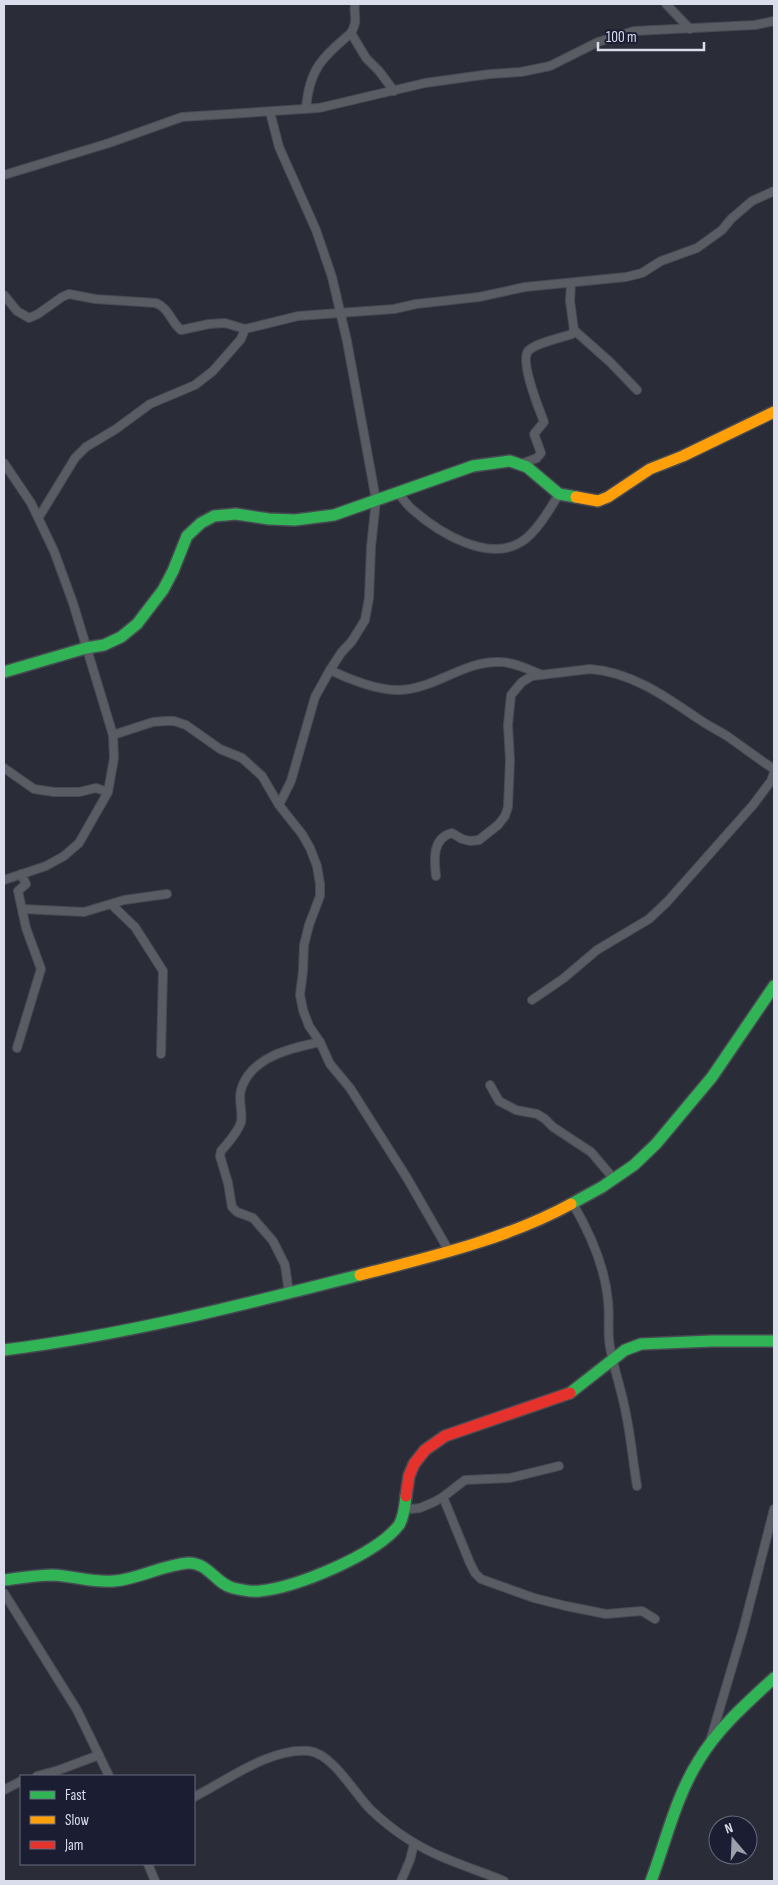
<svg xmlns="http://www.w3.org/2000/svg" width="778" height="1885" font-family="'Sofia Sans Condensed',sans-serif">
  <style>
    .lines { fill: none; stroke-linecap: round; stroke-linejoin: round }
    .street-casing { stroke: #474a53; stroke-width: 10 }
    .fast-casing { stroke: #474a53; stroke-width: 14 }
    .slow-casing { stroke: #474a53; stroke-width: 14 }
    .jam-casing { stroke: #474a53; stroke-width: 14 }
    .street { stroke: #5a5c64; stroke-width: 8 }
    .fast { stroke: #30b455; stroke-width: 11 }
    .slow { stroke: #ff9f0a; stroke-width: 11 }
    .jam { stroke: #e5322d; stroke-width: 11 }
  </style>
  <rect width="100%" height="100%" fill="#2a2c37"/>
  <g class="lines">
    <!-- street casing -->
    <g class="street-casing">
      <g id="street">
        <path d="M666 4 690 29"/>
        <path d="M351 33 366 58 379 71 394 91"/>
        <path d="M306 109C309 69 322 58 351 33 359 18 353 18 355 4"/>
        <path d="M270 112 279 147 316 230 332 277 347 341 376 500 371 547 369 598 365 620 352 641 341 653 330 670 315 697 291 781 279 805"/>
        <path d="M4 175 109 143 182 117 319 108 425 83 490 74 521 72 550 66 598 42 634 31 755 25 774 21"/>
        <path d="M571 283 570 301 574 330 610 362 637 390"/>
        <path d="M4 295 17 311 29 318 38 314 62 297 69 294 95 299 156 303C169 308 171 322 181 330L209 324 225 323 245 329 298 316 394 309 416 304 479 297 525 287 626 277 642 273 661 261 697 248 722 230 731 219 752 201 774 191"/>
        <path d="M4 463 31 503 54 551 73 603 113 735 114 758 108 792 79 843 64 856 46 866 4 880"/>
        <path d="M521 464 537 458 541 453 534 434 544 422C539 409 520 362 528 351 535 343 561 338 572 334L574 330"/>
        <path d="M398 493C403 499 407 505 413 510 438 532 488 563 521 542 536 533 550 509 559 494"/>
        <path d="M39 517 75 458 86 447 116 429 150 404 195 385 213 371 241 339 245 329"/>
        <path d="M330 670C348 679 379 691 400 690 435 689 465 660 500 662 514 662 527 669 540 674"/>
        <path d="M113 735 153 722 166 721H174L186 725 220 749 242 758 262 776 279 805 302 834 310 848 317 866 320 884V896L309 925 304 945 303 971 300 995 303 1010 309 1026 320 1042 330 1064 350 1088 407 1178 449 1251"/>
        <path d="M4 768 34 789 54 792H79L96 788 108 792"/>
        <path d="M436 876C434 860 432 838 452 833L462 839 470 841 479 840 498 825 505 816 508 807 510 760 508 725 511 695 522 682 532 676 590 669C631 672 665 696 697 718 707 725 717 730 727 736 743 747 758 759 774 769"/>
        <path d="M112 905 135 927 163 971 161 1054"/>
        <path d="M23 909 84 912 124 900 167 894"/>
        <path d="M532 1000 564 978 597 950 649 919 667 902 753 805 771 781 774 773"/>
        <path d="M17 1048 41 969 26 928 18 891 26 884 21 874"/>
        <path d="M490 1085 499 1101 516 1110 537 1114 545 1119 553 1127 591 1152 614 1179"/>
        <path d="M573 1204C590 1233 605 1267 608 1301 610 1317 607 1332 610 1347 614 1370 622 1391 626 1414 631 1438 633 1462 637 1486"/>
        <path d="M289 1293 285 1265 273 1241 253 1218 237 1212 232 1207 228 1183 220 1156 221 1151C228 1143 238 1132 241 1122 243 1111 238 1101 241 1090 250 1057 291 1048 320 1042"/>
        <path d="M443 1497 470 1563 475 1573 481 1579 534 1598 566 1606 606 1614 642 1611 655 1619"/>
        <path d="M404 1507 411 1509 420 1508 434 1502 443 1497 465 1480 510 1478 559 1466"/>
        <path d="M4 1593 77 1710 109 1776"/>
        <path d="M711 1738 743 1630 774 1509"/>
        <path d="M37 1776 59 1770 99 1755"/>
        <path d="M4 1790 21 1781"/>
        <path d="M194 1797C226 1781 271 1747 309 1751 333 1754 354 1793 371 1810 393 1831 419 1848 447 1859 466 1867 485 1873 504 1881"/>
        <path d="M148 1864 155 1881"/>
        <path d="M401 1881 410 1860 414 1844"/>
      </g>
    </g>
    <!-- fast casing -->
    <g class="fast-casing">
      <g id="fast">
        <path d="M4 672 86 648 104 645 121 637 137 624 163 590 173 571 187 536 201 523 214 516 236 514 269 519 295 520 334 515 473 466 510 461 527 467 559 494 576 497"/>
        <path d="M571 1204 602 1187 634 1165 656 1144 712 1077 774 986"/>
        <path d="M4 1350C125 1335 242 1305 360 1275"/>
        <path d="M570 1393 625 1350 641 1344 712 1341H774"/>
        <path d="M4 1580C20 1578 37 1575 53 1575 74 1576 93 1583 114 1581 139 1579 162 1565 188 1563 208 1562 216 1584 233 1588 241 1590 252 1592 260 1591 297 1587 376 1555 399 1525 404 1517 405 1505 406 1496"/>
        <path d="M651 1881C666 1841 676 1796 699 1760 718 1728 747 1703 774 1678"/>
      </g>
    </g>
    <!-- slow casing -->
    <g class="slow-casing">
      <g id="slow">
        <path d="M576 497 598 501 608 497 650 469 683 456 774 412"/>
        <path d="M360 1275C430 1257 507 1239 571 1204"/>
      </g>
    </g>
    <!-- jam casing -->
    <g class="jam-casing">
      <path id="jam" d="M406 1496 409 1476 414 1464 425 1450 445 1436 570 1393"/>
    </g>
    <!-- street -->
    <use href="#street" class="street"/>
    <!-- fast -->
    <use href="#fast" class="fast"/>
    <!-- slow -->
    <use href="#slow" class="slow"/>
    <!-- jam -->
    <use href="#jam" class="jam"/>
  </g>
  <!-- border -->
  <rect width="778" height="1885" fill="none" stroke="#daddeb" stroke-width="10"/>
  <!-- legend -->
  <rect x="20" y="1775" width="175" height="90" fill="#1b1e33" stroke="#676a7d"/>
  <rect x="30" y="1791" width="25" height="8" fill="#30b455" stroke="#676a7d"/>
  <text x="65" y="1800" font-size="15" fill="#daddeb">Fast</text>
  <rect x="30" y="1816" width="25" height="8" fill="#ff9f0a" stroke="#676a7d"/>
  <text x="65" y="1825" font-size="15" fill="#daddeb">Slow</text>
  <rect x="30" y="1841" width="25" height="8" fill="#e5322d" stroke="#676a7d"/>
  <text x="65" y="1850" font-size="15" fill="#daddeb">Jam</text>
  <!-- north arrow -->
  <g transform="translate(733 1840) rotate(341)"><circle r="24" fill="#1b1e33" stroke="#676a7d"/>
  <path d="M0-4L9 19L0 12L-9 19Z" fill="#9c9fac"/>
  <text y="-8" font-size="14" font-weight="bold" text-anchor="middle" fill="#daddeb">N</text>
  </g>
  <!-- scale -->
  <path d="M598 42v8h106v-8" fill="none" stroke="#daddeb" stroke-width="2.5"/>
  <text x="606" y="42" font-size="15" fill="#daddeb" stroke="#1b1e33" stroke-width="4" paint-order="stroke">100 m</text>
</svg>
